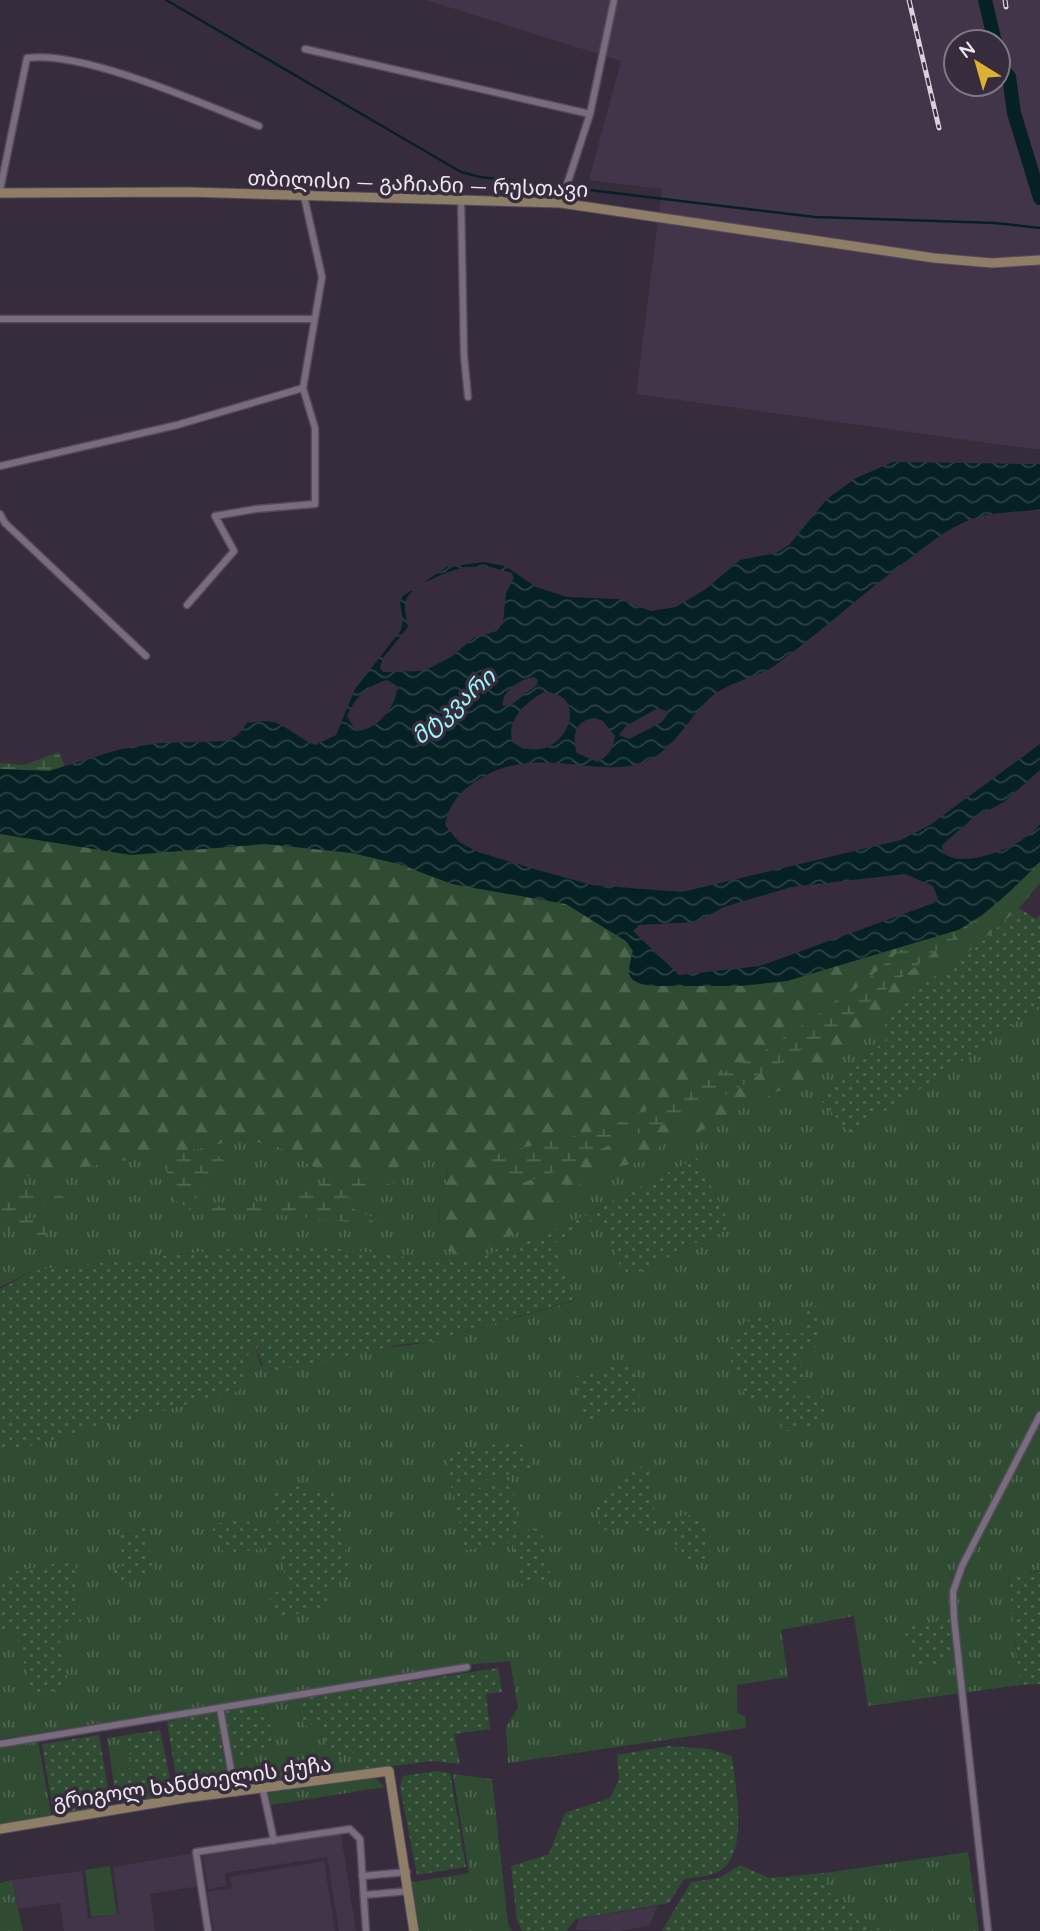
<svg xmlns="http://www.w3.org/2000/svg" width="1040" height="1931" font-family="Quicksand,'Noto Sans Georgian',sans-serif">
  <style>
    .built { fill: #423449; fill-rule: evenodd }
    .grass { fill: url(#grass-tufts) }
    .forest { fill: url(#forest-firs) }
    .wetland { fill: url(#wetland-marsh) }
    .park { fill: #2f4c32 }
    .garden { fill: url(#garden-dots) }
    .water { fill: url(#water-waves); fill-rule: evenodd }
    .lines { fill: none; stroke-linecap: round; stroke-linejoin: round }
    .stream { stroke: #062123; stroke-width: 2.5 }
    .river { stroke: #062123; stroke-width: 14 }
    .street-casing { stroke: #534b58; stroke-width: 9 }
    .secondary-casing { stroke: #534b58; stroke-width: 11 }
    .street { stroke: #786c7e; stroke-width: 6 }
    .secondary { stroke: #8e7d67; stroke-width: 9 }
    .rail-casing { stroke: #d9d2dc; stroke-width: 5 }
    .rail { stroke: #362c3b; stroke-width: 2.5; stroke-dasharray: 8; stroke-linecap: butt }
    .labels { text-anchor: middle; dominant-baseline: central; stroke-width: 7; stroke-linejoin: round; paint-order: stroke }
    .street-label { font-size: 21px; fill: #eee7f1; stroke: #362c3b }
    .water-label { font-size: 23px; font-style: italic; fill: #9af6fd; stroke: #362c3b }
  </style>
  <defs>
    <pattern id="grass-tufts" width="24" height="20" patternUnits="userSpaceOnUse" patternTransform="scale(1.75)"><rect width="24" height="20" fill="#2f4c32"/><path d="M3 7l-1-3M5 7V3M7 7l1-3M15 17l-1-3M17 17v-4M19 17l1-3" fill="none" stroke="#4d6650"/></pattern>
    <pattern id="forest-firs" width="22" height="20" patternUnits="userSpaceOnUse" patternTransform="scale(1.75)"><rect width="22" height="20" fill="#2f4c32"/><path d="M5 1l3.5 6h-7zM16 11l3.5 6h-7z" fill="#4d6650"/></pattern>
    <pattern id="wetland-marsh" width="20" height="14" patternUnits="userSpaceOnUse" patternTransform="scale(1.75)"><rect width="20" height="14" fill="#2f4c32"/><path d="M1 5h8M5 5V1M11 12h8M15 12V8" fill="none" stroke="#4d6650"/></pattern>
    <pattern id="garden-dots" width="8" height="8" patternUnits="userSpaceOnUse" patternTransform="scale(1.75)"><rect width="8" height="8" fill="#2f4c32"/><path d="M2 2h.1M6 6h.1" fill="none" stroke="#4d6650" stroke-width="1.8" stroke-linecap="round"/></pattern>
    <pattern id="water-waves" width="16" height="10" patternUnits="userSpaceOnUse" patternTransform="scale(1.75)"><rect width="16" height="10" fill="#062123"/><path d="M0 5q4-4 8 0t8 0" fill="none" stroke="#2b4143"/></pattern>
  </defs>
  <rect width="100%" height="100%" fill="#362c3b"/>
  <!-- built -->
  <g class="built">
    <path d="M426 0H1040V450L636 394 662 189 589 180 621 61ZM956 42H998V84H956Z"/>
    <path d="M341 1834 356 1931H339L327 1857 225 1873 226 1886 208 1889 203 1856Z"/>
    <path d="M194 1853 199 1886 150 1894 155 1931H64L60 1903 19 1909 12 1880 82 1871 88 1918 119 1914 113 1867Z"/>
    <path d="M324 1861 335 1931H214L207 1892 232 1888 230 1877Z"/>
    <path d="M658 1906 649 1926 619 1931 575 1930 579 1919Z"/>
  </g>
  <!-- grass -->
  <g class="grass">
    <path d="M1040 1005V1571L1008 1574 1020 1685 868 1706 854 1616 781 1630 788 1677 737 1685V1713L745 1716 746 1728 508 1763 506 1727 518 1708 510 1661 465 1665 0 1739V1454L240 1390 252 1336 261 1366 429 1342 574 1301 553 1244 600 1216 657 1265 683 1248 732 1228 697 1158 560 1228 480 1258 421 1259 301 1244 248 1247 35 1270 0 1287V1181L213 1146 239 1138 279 1147 321 1171 357 1173 397 1168 414 1156 439 1154C449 1164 446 1168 446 1181 446 1188 452 1197 454 1203L440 1205 438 1246 567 1194 592 1173 639 1162 662 1144 696 1134 731 1113 810 1077 841 1046 880 1017 891 1035 820 1099 947 1072Z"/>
    <path d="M297 1699 304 1726 322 1723 359 1751V1770L345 1775 307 1771 291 1772 268 1786 239 1789 232 1758 274 1747 266 1704Z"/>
    <path d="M127 1735 132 1768 112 1771 107 1738Z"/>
    <path d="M38 1741 52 1819 0 1828V1747Z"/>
    <path d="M453 1774 492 1779 508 1923 512 1931H418L412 1882 469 1873Z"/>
    <path d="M372 1775 385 1787 271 1805 268 1794C296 1772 305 1778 338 1780 349 1781 361 1777 372 1775Z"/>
    <path d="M968 1852 979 1931H882L828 1892 825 1873Z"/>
    <path d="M12 1880 23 1931H0V1883Z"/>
  </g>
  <!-- forest -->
  <path class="forest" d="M0 834 130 854 266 844 352 853 399 864 452 884 566 904 626 941 633 951 631 960 637 983 651 986H739L787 981 872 953 933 939 982 916 1040 862V883L1019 908 979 944 842 1046 810 1077 731 1113 696 1134 663 1144 639 1162 592 1173 531 1226 487 1247 459 1255 438 1247 440 1205 454 1203 445 1191C446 1176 451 1166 439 1154L414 1156 397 1168 357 1173 321 1171 279 1147 239 1138 213 1146 0 1181Z"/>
  <!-- wetland -->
  <g class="wetland">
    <path d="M59 752 65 767 49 771 0 769V763L24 765Z"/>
    <path d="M982 916 826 1035 739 1087 677 1120 622 1139 556 1171 511 1187 490 1171 483 1157 608 1128 757 1056 861 985 905 946 958 930Z"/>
    <path d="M185 1150 221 1157 228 1166 205 1184 196 1197 212 1207 262 1201 287 1202 330 1179 384 1178 395 1182 372 1192 359 1189 350 1194 349 1207 377 1219 367 1224 273 1214 194 1215 186 1206 174 1200C175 1188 166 1174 163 1160L175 1152Z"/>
    <path d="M39 1187 56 1188 61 1196 75 1203 62 1209 30 1198 21 1210 29 1218H49L57 1224 43 1236 0 1229V1192Z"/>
  </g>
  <!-- park -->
  <path class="park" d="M110 1866 117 1914 91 1917 85 1870Z"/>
  <!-- garden -->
  <g class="garden">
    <path d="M1019 908 1036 919 1040 915V1005L947 1072 850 1133 820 1099 891 1035 880 1017 979 944Z"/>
    <path d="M697 1158 732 1228 683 1248 657 1265 625 1277 600 1216 553 1244 575 1300 429 1342 404 1344 266 1373 252 1338 241 1390 0 1454V1289L35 1270 248 1247 301 1244 421 1259 480 1258 560 1228Z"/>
    <path d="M819 1306 821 1345 798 1352 805 1380 792 1384 795 1398 822 1394 826 1424 782 1432 777 1399H747L727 1352 733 1346 744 1323 772 1313 779 1333 802 1334 804 1307Z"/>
    <path d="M631 1361 642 1407 586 1421 574 1377Z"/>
    <path d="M519 1439 535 1468 451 1488 447 1454Z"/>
    <path d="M650 1465 655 1520 687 1515 709 1522 710 1558 679 1562 671 1527 646 1532 644 1523 600 1531 596 1501 635 1468Z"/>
    <path d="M511 1480 520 1532 541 1528 551 1579 521 1586 512 1542 464 1550 454 1494Z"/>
    <path d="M307 1484 311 1493 330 1488 340 1506 350 1579 329 1584 330 1605 281 1618 267 1594 288 1590 279 1546 225 1554 212 1535 214 1524 248 1518 251 1529 278 1526 271 1493Z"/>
    <path d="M145 1526 153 1571 119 1581 112 1572 123 1564 116 1535Z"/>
    <path d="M75 1560 81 1623 57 1628 69 1687 33 1696 15 1628 0 1631V1574Z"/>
    <path d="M1040 1572V1684L1020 1685 1008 1573Z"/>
    <path d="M950 1619 957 1659 912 1669 904 1627Z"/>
    <path d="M498 1668 502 1692 486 1694 490 1729 454 1734 460 1764 433 1761 359 1770V1751L329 1759 322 1723 304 1726 297 1699Z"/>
    <path d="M266 1704 274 1747 232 1758 218 1712Z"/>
    <path d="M217 1711 223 1754 232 1787 179 1796 167 1722Z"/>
    <path d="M160 1730 174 1797 117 1806 112 1771 132 1768 127 1735Z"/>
    <path d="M99 1735 111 1807 54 1817 42 1744Z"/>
    <path d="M669 1746 709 1749 732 1756C735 1787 751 1857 716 1873 707 1877 694 1877 684 1879L669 1903 576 1919 566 1931H522L517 1921 511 1866 549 1854 565 1813 610 1798 619 1780 617 1755Z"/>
    <path d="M436 1771 450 1773 466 1867 417 1875 400 1787 403 1776Z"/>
    <path d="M740 1865 770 1878 825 1873 828 1892 882 1931H662L691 1882 719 1878Z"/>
  </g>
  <!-- water -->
  <path class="water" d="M893 462 1040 464V509C1017 513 994 511 972 519 946 528 923 549 901 565 859 597 819 633 777 664 756 679 730 681 711 697 690 716 677 744 653 758 605 785 539 740 478 780 459 792 450 803 445 825L459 842 478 852 534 869 592 885 682 892 901 840 930 825 1040 744V770L1004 802 972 819 942 845 943 853C965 871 1026 845 1040 824V862C1014 888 990 912 958 930L787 981 739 986H651C624 981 627 974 633 951L626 941 566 904 452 884 399 864 352 853 266 844 131 855 0 834V769L49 771 121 749 161 743 227 741 238 735 247 723C282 715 287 733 315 745L336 735 355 689 401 630 403 621 400 602 403 596 447 567 484 562 505 566 536 587 567 597 618 599 651 611 676 607 706 589 740 560 776 553 789 545 827 499 856 478ZM464 567H491L512 573 514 578 506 593 503 623 497 631 473 638 453 656 424 671 383 672 380 668 383 658 408 627C407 619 403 607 406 600 412 584 450 571 464 567ZM534 677 538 680 537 685 511 705 503 706C501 691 520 679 534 677ZM387 680 397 686C398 706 374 734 355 730L347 716C354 698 368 685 387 680ZM544 692C596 693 562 772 513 743 505 720 526 702 544 692ZM658 708 669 712 662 722 629 739 619 735 626 726ZM595 718 603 721 615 736C613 749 609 756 597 762L577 753C571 736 576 719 595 718ZM905 874 933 886 938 898 934 903 760 966 679 975 633 931 639 925 696 922 724 907 791 887Z"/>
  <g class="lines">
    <!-- stream -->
    <path class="stream" d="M166 0 461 172 480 177 815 217 995 223 1040 228"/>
    <!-- river -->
    <g class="river">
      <path d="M985 0 995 42"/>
      <path d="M998 56 1000 66 1009 77 1014 113 1040 198"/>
    </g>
    <!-- street casing -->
    <g class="street-casing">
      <g id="street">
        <path d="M305 49 590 114"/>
        <path d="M0 190 27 58C83 50 203 104 259 126"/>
        <path d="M461 199 464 356 468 397"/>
        <path d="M561 203 590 114 614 0"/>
        <path d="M0 319H314"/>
        <path d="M0 466 177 425 303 388"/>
        <path d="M0 514 5 523 146 656"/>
        <path d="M187 605 234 551 215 516 256 509 315 504V428L303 388 322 277 304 196"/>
        <path d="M220 1708 235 1793"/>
        <path d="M0 1744 467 1667"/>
        <path d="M263 1790 274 1841"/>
        <path d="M362 1876 407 1872"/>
        <path d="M364 1895 409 1891"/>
        <path d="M208 1931 196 1852 350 1829 360 1839 366 1931"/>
        <path d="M988 1931 954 1618 953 1592 962 1566 1040 1415"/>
      </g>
    </g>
    <!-- secondary casing -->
    <g class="secondary-casing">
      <g id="secondary">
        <path d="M0 193 188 192 561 203 934 258 992 263 1040 260"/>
        <path d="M0 1829 185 1798 389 1771 414 1931"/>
      </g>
    </g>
    <!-- street -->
    <use href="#street" class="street"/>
    <!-- secondary -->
    <use href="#secondary" class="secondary"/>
    <!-- rail casing -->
    <g class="rail-casing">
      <g id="rail">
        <path d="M909 0 939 128"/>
        <path d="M1005 0 1006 7"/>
      </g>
    </g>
    <!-- rail -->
    <use href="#rail" class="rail"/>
  </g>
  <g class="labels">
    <!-- street labels -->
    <g class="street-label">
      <text transform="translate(418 183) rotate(2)">თბილისი — გაჩიანი — რუსთავი</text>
      <text transform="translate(192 1782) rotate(-8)">გრიგოლ ხანძთელის ქუჩა</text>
    </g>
    <!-- water labels -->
    <g class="water-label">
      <text transform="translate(453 706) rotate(-41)">მტკვარი</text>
    </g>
  </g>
  <!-- north arrow -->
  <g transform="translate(977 63) rotate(323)"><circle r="33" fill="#362c3b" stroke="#807784" stroke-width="2"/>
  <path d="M0-5L12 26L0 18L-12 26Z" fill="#ddb133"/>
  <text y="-10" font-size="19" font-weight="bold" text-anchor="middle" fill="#eee7f1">N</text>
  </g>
</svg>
